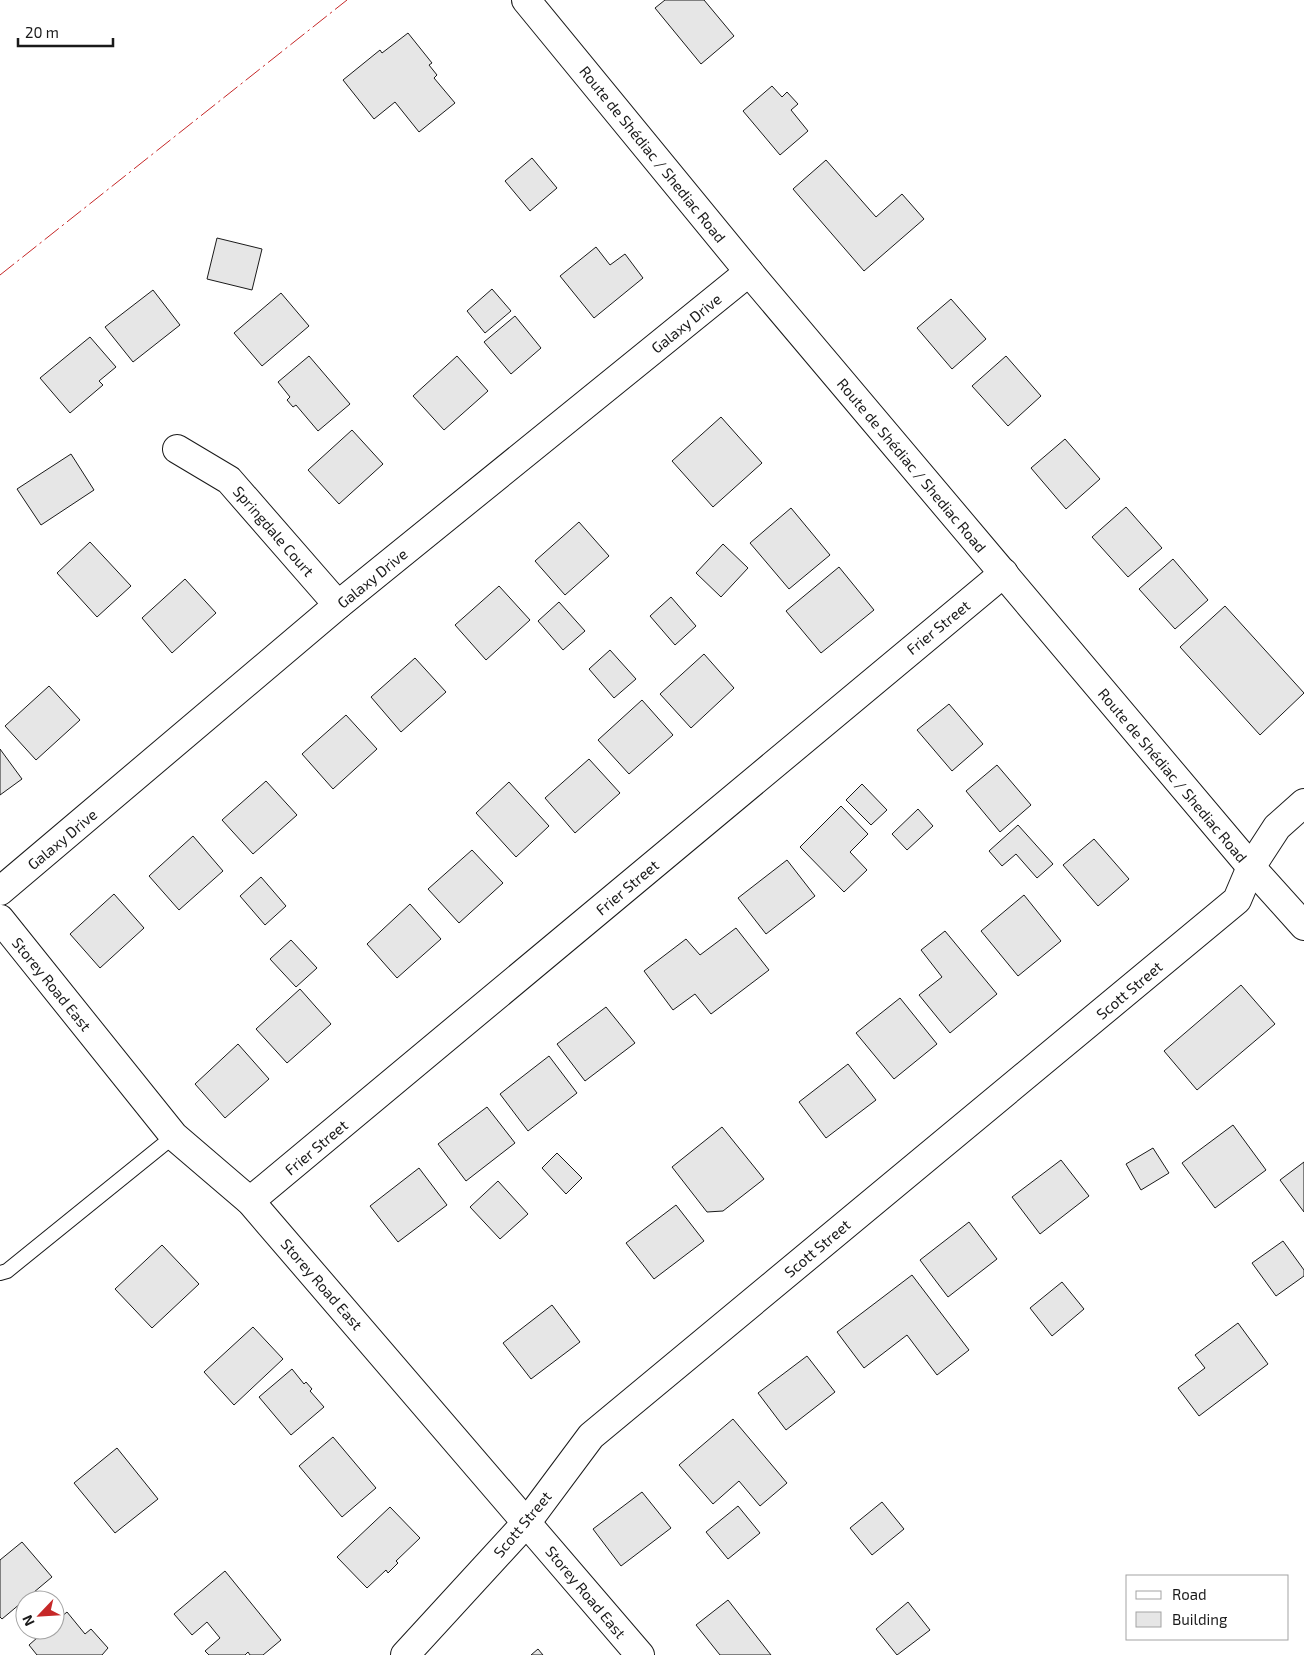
<svg xmlns="http://www.w3.org/2000/svg" width="1304" height="1655" font-family="'Exo 2',sans-serif">
  <style>
    .building { fill: #e6e6e6; stroke: #1a1a1a }
    .lines { fill: none; stroke-linecap: round; stroke-linejoin: round }
    .lane-casing { stroke: #1a1a1a; stroke-width: 16 }
    .street-casing { stroke: #1a1a1a; stroke-width: 30 }
    .primary-casing { stroke: #1a1a1a; stroke-width: 30 }
    .lane { stroke: #fff; stroke-width: 14 }
    .street { stroke: #fff; stroke-width: 28 }
    .primary { stroke: #fff; stroke-width: 28 }
    .power { stroke: #c62828; stroke-width: 1; stroke-dasharray: 18 4 2.5 4; stroke-linecap: butt }
    .labels { text-anchor: middle; dominant-baseline: central; stroke-width: 4; stroke-linejoin: round; paint-order: stroke }
    .street-label { font-size: 15px; fill: #1a1a1a; stroke: #fff }
  </style>
  <rect width="100%" height="100%" fill="#fff"/>
  <!-- building -->
  <g class="building">
    <path d="M665 0H704L734 36 701 64 655 8Z"/>
    <path d="M408 33 432 63 429 65 437 75 434 78 455 103 419 132 395 102 374 119 343 80 380 50 382 53Z"/>
    <path d="M772 86 782 97 787 92 798 104 791 110 808 131 780 155 743 111Z"/>
    <path d="M532 158 557 188 530 211 505 181Z"/>
    <path d="M826 160 876 217 902 194 924 219 864 271 793 189Z"/>
    <path d="M217 238 262 249 252 290 207 279Z"/>
    <path d="M596 247 610 265 625 254 643 278 594 318 560 276Z"/>
    <path d="M492 289 511 311 485 333 467 311Z"/>
    <path d="M153 290 180 325 133 362 105 327Z"/>
    <path d="M281 293 309 326 262 366 234 333Z"/>
    <path d="M951 299 986 339 952 369 917 328Z"/>
    <path d="M515 316 541 348 511 374 484 342Z"/>
    <path d="M90 337 116 367 99 381 103 385 70 413 40 378Z"/>
    <path d="M309 356 350 404 318 431 296 405 293 407 287 400 290 397 278 382Z"/>
    <path d="M457 356 488 391 444 430 413 396Z"/>
    <path d="M1006 356 1041 396 1008 426 972 386Z"/>
    <path d="M721 417 762 463 713 507 672 461Z"/>
    <path d="M352 430 383 464 339 504 308 470Z"/>
    <path d="M1065 439 1100 479 1066 509 1031 468Z"/>
    <path d="M71 454 94 490 41 525 17 489Z"/>
    <path d="M1126 507 1162 548 1128 577 1092 537Z"/>
    <path d="M791 508 830 555 789 589 750 543Z"/>
    <path d="M579 522 609 556 565 595 535 561Z"/>
    <path d="M90 542 131 586 97 617 57 573Z"/>
    <path d="M723 544 748 568 721 597 696 573Z"/>
    <path d="M1173 559 1208 600 1175 629 1139 589Z"/>
    <path d="M839 567 874 610 821 653 786 611Z"/>
    <path d="M185 579 216 613 172 653 142 618Z"/>
    <path d="M499 586 530 620 486 660 455 625Z"/>
    <path d="M671 597 696 626 675 645 650 616Z"/>
    <path d="M559 602 585 631 563 650 538 621Z"/>
    <path d="M1225 606 1304 693 1260 735 1180 647Z"/>
    <path d="M610 650 636 679 614 698 589 669Z"/>
    <path d="M704 654 734 688 691 728 660 694Z"/>
    <path d="M415 658 446 692 401 732 371 697Z"/>
    <path d="M49 686 80 720 36 760 5 726Z"/>
    <path d="M642 700 673 735 629 774 598 740Z"/>
    <path d="M949 704 983 744 952 771 917 730Z"/>
    <path d="M346 715 377 749 333 789 302 754Z"/>
    <path d="M0 749 22 779 0 795Z"/>
    <path d="M589 759 620 793 575 833 545 798Z"/>
    <path d="M997 765 1031 805 1000 832 966 791Z"/>
    <path d="M266 781 297 815 253 854 222 820Z"/>
    <path d="M509 782 549 826 516 857 476 813Z"/>
    <path d="M862 784 887 810 871 825 846 800Z"/>
    <path d="M841 806 868 834 850 852 867 870 844 892 800 847Z"/>
    <path d="M918 809 933 826 907 850 892 834Z"/>
    <path d="M1018 825 1053 864 1037 878 1016 854 1002 866 989 851Z"/>
    <path d="M193 836 223 871 179 910 149 876Z"/>
    <path d="M1094 839 1129 879 1098 906 1063 865Z"/>
    <path d="M472 850 503 883 459 923 428 889Z"/>
    <path d="M787 860 815 896 766 934 738 898Z"/>
    <path d="M261 877 286 906 265 925 240 896Z"/>
    <path d="M114 894 144 928 100 968 70 934Z"/>
    <path d="M1024 895 1061 941 1018 976 981 931Z"/>
    <path d="M410 904 441 939 397 978 367 944Z"/>
    <path d="M736 928 769 970 711 1014 695 994 673 1010 644 971 686 939 700 955Z"/>
    <path d="M945 931 997 994 950 1033 919 995 942 977 921 950Z"/>
    <path d="M291 940 317 968 296 987 270 959Z"/>
    <path d="M1241 985 1275 1024 1197 1090 1164 1051Z"/>
    <path d="M300 989 331 1024 287 1063 256 1029Z"/>
    <path d="M900 998 937 1044 894 1079 856 1033Z"/>
    <path d="M606 1007 635 1043 585 1081 557 1044Z"/>
    <path d="M238 1044 269 1079 225 1118 195 1084Z"/>
    <path d="M549 1056 577 1093 528 1131 500 1094Z"/>
    <path d="M848 1064 876 1100 826 1138 799 1102Z"/>
    <path d="M487 1107 515 1143 466 1181 438 1144Z"/>
    <path d="M1233 1125 1266 1170 1215 1208 1182 1163Z"/>
    <path d="M722 1127 764 1179 723 1211 707 1212 672 1167Z"/>
    <path d="M1153 1148 1169 1173 1141 1190 1126 1164Z"/>
    <path d="M557 1153 582 1178 566 1194 542 1168Z"/>
    <path d="M1061 1160 1089 1196 1040 1234 1012 1197Z"/>
    <path d="M1304 1162V1212L1280 1180Z"/>
    <path d="M419 1168 447 1205 398 1242 370 1206Z"/>
    <path d="M498 1181 528 1214 500 1239 470 1207Z"/>
    <path d="M676 1205 704 1241 654 1279 626 1243Z"/>
    <path d="M969 1222 997 1259 948 1297 920 1260Z"/>
    <path d="M1283 1241 1304 1270V1276L1276 1296 1252 1263Z"/>
    <path d="M162 1245 199 1284 152 1328 115 1289Z"/>
    <path d="M912 1275 969 1350 937 1375 907 1335 864 1368 837 1332Z"/>
    <path d="M1062 1282 1084 1309 1052 1336 1030 1308Z"/>
    <path d="M552 1305 580 1342 531 1379 503 1343Z"/>
    <path d="M1238 1323 1268 1364 1199 1416 1178 1388 1205 1368 1195 1355Z"/>
    <path d="M253 1327 283 1359 234 1405 204 1372Z"/>
    <path d="M807 1356 835 1392 786 1430 758 1393Z"/>
    <path d="M292 1369 304 1384 306 1382 312 1389 310 1391 324 1407 291 1435 259 1397Z"/>
    <path d="M733 1419 787 1483 760 1506 739 1481 713 1504 679 1465Z"/>
    <path d="M333 1437 376 1488 342 1517 299 1466Z"/>
    <path d="M117 1448 158 1499 115 1533 74 1483Z"/>
    <path d="M642 1492 671 1528 621 1566 593 1529Z"/>
    <path d="M882 1502 904 1529 872 1555 850 1528Z"/>
    <path d="M738 1506 760 1533 728 1559 706 1532Z"/>
    <path d="M390 1507 420 1538 396 1561 398 1563 388 1573 386 1570 367 1588 337 1557Z"/>
    <path d="M22 1542 52 1577 2 1619 0 1617V1560Z"/>
    <path d="M225 1571 281 1640 263 1655H250L248 1652 245 1655H209L205 1651 220 1638 207 1622 192 1635 174 1614Z"/>
    <path d="M728 1600 771 1655H720L696 1625Z"/>
    <path d="M908 1602 930 1630 897 1655 876 1629Z"/>
    <path d="M67 1612 85 1634 91 1629 108 1648 102 1655H37L29 1645 46 1630H55V1622Z"/>
    <path d="M538 1649 543 1655H531Z"/>
  </g>
  <g class="lines">
    <!-- lane casing -->
    <g class="lane-casing">
      <path id="lane" d="M0 1273 7 1271 174 1136"/>
    </g>
    <!-- street casing -->
    <g class="street-casing">
      <g id="street">
        <path d="M177 449 229 480 338 605"/>
        <path d="M0 891 338 605 749 272"/>
        <path d="M0 919 174 1136 250 1201 640 1655"/>
        <path d="M250 1201 1004 573"/>
        <path d="M405 1655 527 1522 591 1436 1237 900 1251 867 1277 827 1304 803"/>
      </g>
    </g>
    <!-- primary casing -->
    <g class="primary-casing">
      <path id="primary" d="M526 0 749 272 1251 867 1304 926"/>
    </g>
    <!-- lane -->
    <use href="#lane" class="lane"/>
    <!-- street -->
    <use href="#street" class="street"/>
    <!-- primary -->
    <use href="#primary" class="primary"/>
    <!-- power -->
    <path class="power" d="M0 275 347 0"/>
  </g>
  <g class="labels">
    <!-- street labels -->
    <g class="street-label">
      <text transform="translate(653 154) rotate(51)">Route de Shédiac / Shediac Road</text>
      <text transform="translate(686 323) rotate(-39)">Galaxy Drive</text>
      <text transform="translate(912 465) rotate(50)">Route de Shédiac / Shediac Road</text>
      <text transform="translate(274 531) rotate(49)">Springdale Court</text>
      <text transform="translate(372 578) rotate(-39)">Galaxy Drive</text>
      <text transform="translate(938 627) rotate(-39)">Frier Street</text>
      <text transform="translate(1173 775) rotate(50)">Route de Shédiac / Shediac Road</text>
      <text transform="translate(62 839) rotate(-40)">Galaxy Drive</text>
      <text transform="translate(627 887) rotate(-40)">Frier Street</text>
      <text transform="translate(52 984) rotate(51)">Storey Road East</text>
      <text transform="translate(1129 990) rotate(-40)">Scott Street</text>
      <text transform="translate(316 1147) rotate(-40)">Frier Street</text>
      <text transform="translate(817 1248) rotate(-40)">Scott Street</text>
      <text transform="translate(322 1284) rotate(49)">Storey Road East</text>
      <text transform="translate(522 1524) rotate(-50)">Scott Street</text>
      <text transform="translate(586 1592) rotate(50)">Storey Road East</text>
    </g>
  </g>
  <!-- legend -->
  <rect x="1126" y="1575" width="162" height="65" fill="#ffffff" stroke="#a3a3a3"/>
  <rect x="1136" y="1591" width="25" height="8" fill="#ffffff" stroke="#a3a3a3"/>
  <text x="1172" y="1600" font-size="15" fill="#1a1a1a">Road</text>
  <rect x="1136" y="1612" width="25" height="15" fill="#e6e6e6" stroke="#a3a3a3"/>
  <text x="1172" y="1625" font-size="15" fill="#1a1a1a">Building</text>
  <!-- north arrow -->
  <g transform="translate(40 1615) rotate(245)"><circle r="24" fill="#ffffff" stroke="#a3a3a3"/>
  <path d="M0-4L9 19L0 12L-9 19Z" fill="#c62828"/>
  <text y="-8" font-size="14" font-weight="bold" text-anchor="middle" fill="#1a1a1a">N</text>
  </g>
  <!-- scale -->
  <path d="M18 38v8h95v-8" fill="none" stroke="#1a1a1a" stroke-width="2.5"/>
  <text x="25" y="38" font-size="15" fill="#1a1a1a" stroke="#ffffff" stroke-width="4" paint-order="stroke">20 m</text>
</svg>
